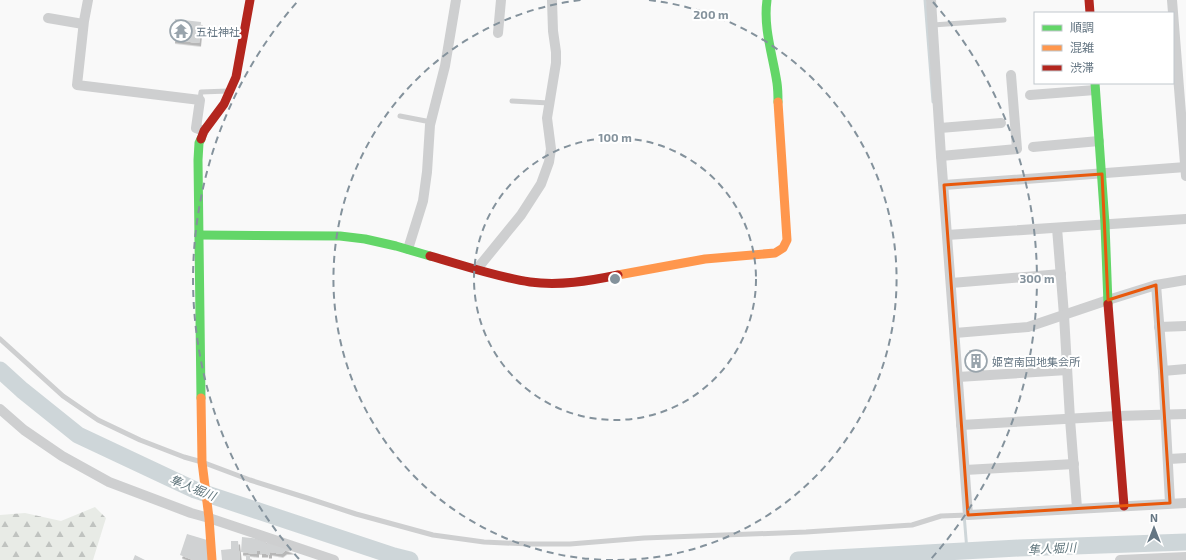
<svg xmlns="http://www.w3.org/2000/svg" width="1186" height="560" font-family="'Exo 2','Noto Sans JP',sans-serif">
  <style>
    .forest { fill: url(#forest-firs) }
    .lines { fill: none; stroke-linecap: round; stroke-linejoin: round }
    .stream { stroke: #ced6d9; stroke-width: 3 }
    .river { stroke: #ced6d9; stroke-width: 17 }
    .building { fill: #d0d2d3; filter: url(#shadow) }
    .lane { stroke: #cecfd0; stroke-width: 5 }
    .street { stroke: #cecfd0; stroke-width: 10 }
    .fast { stroke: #63d668; stroke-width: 9 }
    .slow { stroke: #ff974d; stroke-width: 9 }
    .jam { stroke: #b3261e; stroke-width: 9 }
    .marked { fill: none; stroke: #e8590c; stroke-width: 3; stroke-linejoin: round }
    .ring { fill: none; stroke: #84929c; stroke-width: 2; stroke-dasharray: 7 5 }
    .labels { text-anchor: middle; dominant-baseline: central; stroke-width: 4; stroke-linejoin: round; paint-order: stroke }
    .poi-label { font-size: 11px; fill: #657683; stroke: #fff; text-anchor: start }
    .water-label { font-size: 12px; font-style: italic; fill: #60757c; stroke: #fff }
    .centre { fill: #84929c; stroke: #fff; stroke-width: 2 }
    .ring-label { font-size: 12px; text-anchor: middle; font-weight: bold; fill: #84929c; stroke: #fff; stroke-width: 4; stroke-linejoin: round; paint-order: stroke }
  </style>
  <defs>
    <pattern id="forest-firs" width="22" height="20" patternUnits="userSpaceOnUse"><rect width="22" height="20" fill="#e8ebe6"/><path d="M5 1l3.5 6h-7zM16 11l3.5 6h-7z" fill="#c0c3c0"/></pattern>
    <filter id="shadow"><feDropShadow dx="2" dy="3.5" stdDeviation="0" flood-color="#0004"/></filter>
  </defs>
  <rect width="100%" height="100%" fill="#f9f9f9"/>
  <!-- forest -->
  <path class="forest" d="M95 507 106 518 93 560H0V515L25 513 61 521Z"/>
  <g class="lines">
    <!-- stream -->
    <g class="stream">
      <path d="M925 0 933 102"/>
      <path d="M964 514 967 551"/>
    </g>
    <!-- river -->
    <g class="river">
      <path d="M0 370 22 390 78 435 195 490 394 556 410 560"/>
      <path d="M798 560 1019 548 1186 542"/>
    </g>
  </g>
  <!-- building -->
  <g class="building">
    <path d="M175 19 201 22 199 43 173 40Z"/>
    <path d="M969 350H982V373H970Z"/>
    <path d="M187 534 207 540 208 560H193L180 555Z"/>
    <path d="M242 537 262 539 266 540V544H261H267L268 540 293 551H285L281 554 270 552V555H267L266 547V554H260V551H257V554L241 552Z"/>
    <path d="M231 541H238L240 560H222L221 550 231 549Z"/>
    <path d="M135 555 145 560H133Z"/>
    <path d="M246 555 250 556V560H246Z"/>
  </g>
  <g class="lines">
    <!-- lane -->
    <g class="lane">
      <path d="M933 25 1004 20"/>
      <path d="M200 100 201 92 228 91"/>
      <path d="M512 101 549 103"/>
      <path d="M400 116 431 122"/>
      <path d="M0 339 63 396 98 420 140 440 184 457 202 462 250 480 307 498 356 514 433 535 484 542 529 544H570L644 538 806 532 912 525 941 516 968 515"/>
    </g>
    <!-- street -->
    <g class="street">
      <path d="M88 0 84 21 77 85 200 100 196 128 204 131"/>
      <path d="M931 0 941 156 968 515 1186 503"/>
      <path d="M1172 0 1186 176"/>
      <path d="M48 18 83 24"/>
      <path d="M498 33 501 0"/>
      <path d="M1030 95 1095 90"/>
      <path d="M940 128 1001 123"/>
      <path d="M1033 147 1099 141"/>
      <path d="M941 156 1017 149 1011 75"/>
      <path d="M944 185 1186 167"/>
      <path d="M1057 228 1064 315 1070 419 1077 508"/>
      <path d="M947 235 1186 219"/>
      <path d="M408 249 423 201 427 172 430 125 445 66 456 0"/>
      <path d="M477 269 521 215 541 184 549 162 551 149 547 118 556 63V52L553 31 552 0"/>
      <path d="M951 283 1061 274"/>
      <path d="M1156 285 1163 371 1170 503"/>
      <path d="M1159 327 1186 326"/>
      <path d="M955 333 1028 327 1108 300 1156 285 1186 280"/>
      <path d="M1163 371 1186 369"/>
      <path d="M958 377 1067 370"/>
      <path d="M0 409 24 430 62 456 109 482 191 513 209 518 334 560"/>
      <path d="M961 425 1117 416 1186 414"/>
      <path d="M1169 459 1186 458"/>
      <path d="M965 470 1074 464"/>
      <path d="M1120 560 1186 557"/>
    </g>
    <!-- fast -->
    <g class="fast">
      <path d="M767 0C763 28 773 56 777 83 778 90 778 96 778 102"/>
      <path d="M1095 83 1105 224 1108 304"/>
      <path d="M201 139 199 143 198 160 201 398"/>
      <path d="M199 235 340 236 365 239 396 246 430 256"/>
    </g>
    <!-- slow -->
    <g class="slow">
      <path d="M618 275 705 259 775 253 783 248 787 240 778 102"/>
      <path d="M201 398 202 462 209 518 212 560"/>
    </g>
    <!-- jam -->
    <g class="jam">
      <path d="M1089 0 1090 13"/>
      <path d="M201 139 204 131 224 104 236 77 250 0"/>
      <path d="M430 256C462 265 496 277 530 282 559 286 589 281 618 275"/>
      <path d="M1108 304 1124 506"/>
    </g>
  </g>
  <!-- marked area -->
  <path class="marked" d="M1102 174 1108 300 1156 285 1170 503 968 515 944 185Z"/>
  <!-- distance rings -->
  <g class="ring">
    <circle cx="615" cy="279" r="141"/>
    <path d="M613 560A281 281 0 0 1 581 0M649 0A281 281 0 0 1 617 560"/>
    <path d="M299 559A422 422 0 0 1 297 2M933 2A422 422 0 0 1 931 559"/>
  </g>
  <!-- icons -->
  <defs>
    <g id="temple-ring" transform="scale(1.15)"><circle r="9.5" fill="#fff" stroke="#99a4ac" stroke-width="1.5"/><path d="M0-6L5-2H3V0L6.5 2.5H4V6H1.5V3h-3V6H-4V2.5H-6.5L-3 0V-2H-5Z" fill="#99a4ac"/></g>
    <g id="building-ring" transform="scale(1.15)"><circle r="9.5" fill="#fff" stroke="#99a4ac" stroke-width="1.5"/><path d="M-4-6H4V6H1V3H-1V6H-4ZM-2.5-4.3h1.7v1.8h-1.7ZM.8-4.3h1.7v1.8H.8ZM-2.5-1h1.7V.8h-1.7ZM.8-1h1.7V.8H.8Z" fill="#99a4ac"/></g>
  </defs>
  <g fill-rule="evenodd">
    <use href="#temple-ring" x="181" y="31"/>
    <use href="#building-ring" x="976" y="361"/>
  </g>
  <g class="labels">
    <!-- poi labels -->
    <g class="poi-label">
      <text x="196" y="31">五社神社</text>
      <text x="992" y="361">姫宮南団地集会所</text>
    </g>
    <!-- water labels -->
    <g class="water-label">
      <text transform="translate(193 487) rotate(22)">隼人堀川</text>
      <text transform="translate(1052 548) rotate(-3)">隼人堀川</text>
    </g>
  </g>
  <circle cx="615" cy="279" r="6" class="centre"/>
  <g class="ring-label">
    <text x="711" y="19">200 m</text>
    <text x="615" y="142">100 m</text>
    <text x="1037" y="283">300 m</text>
  </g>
  <!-- legend -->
  <rect x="1034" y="12" width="140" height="72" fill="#ffffff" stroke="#c1c8cd"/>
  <rect x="1042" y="25" width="20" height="6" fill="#63d668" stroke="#c1c8cd"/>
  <text x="1070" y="32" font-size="12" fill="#657683">順調</text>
  <rect x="1042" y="45" width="20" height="6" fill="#ff974d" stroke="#c1c8cd"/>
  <text x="1070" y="52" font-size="12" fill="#657683">混雑</text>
  <rect x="1042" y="65" width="20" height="6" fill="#b3261e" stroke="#c1c8cd"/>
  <text x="1070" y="72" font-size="12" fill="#657683">渋滞</text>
  <!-- north arrow -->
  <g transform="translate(1154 528)" stroke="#ffffff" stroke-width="3" paint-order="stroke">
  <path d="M0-3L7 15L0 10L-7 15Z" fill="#657683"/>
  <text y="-6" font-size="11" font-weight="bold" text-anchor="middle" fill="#657683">N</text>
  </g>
</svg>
